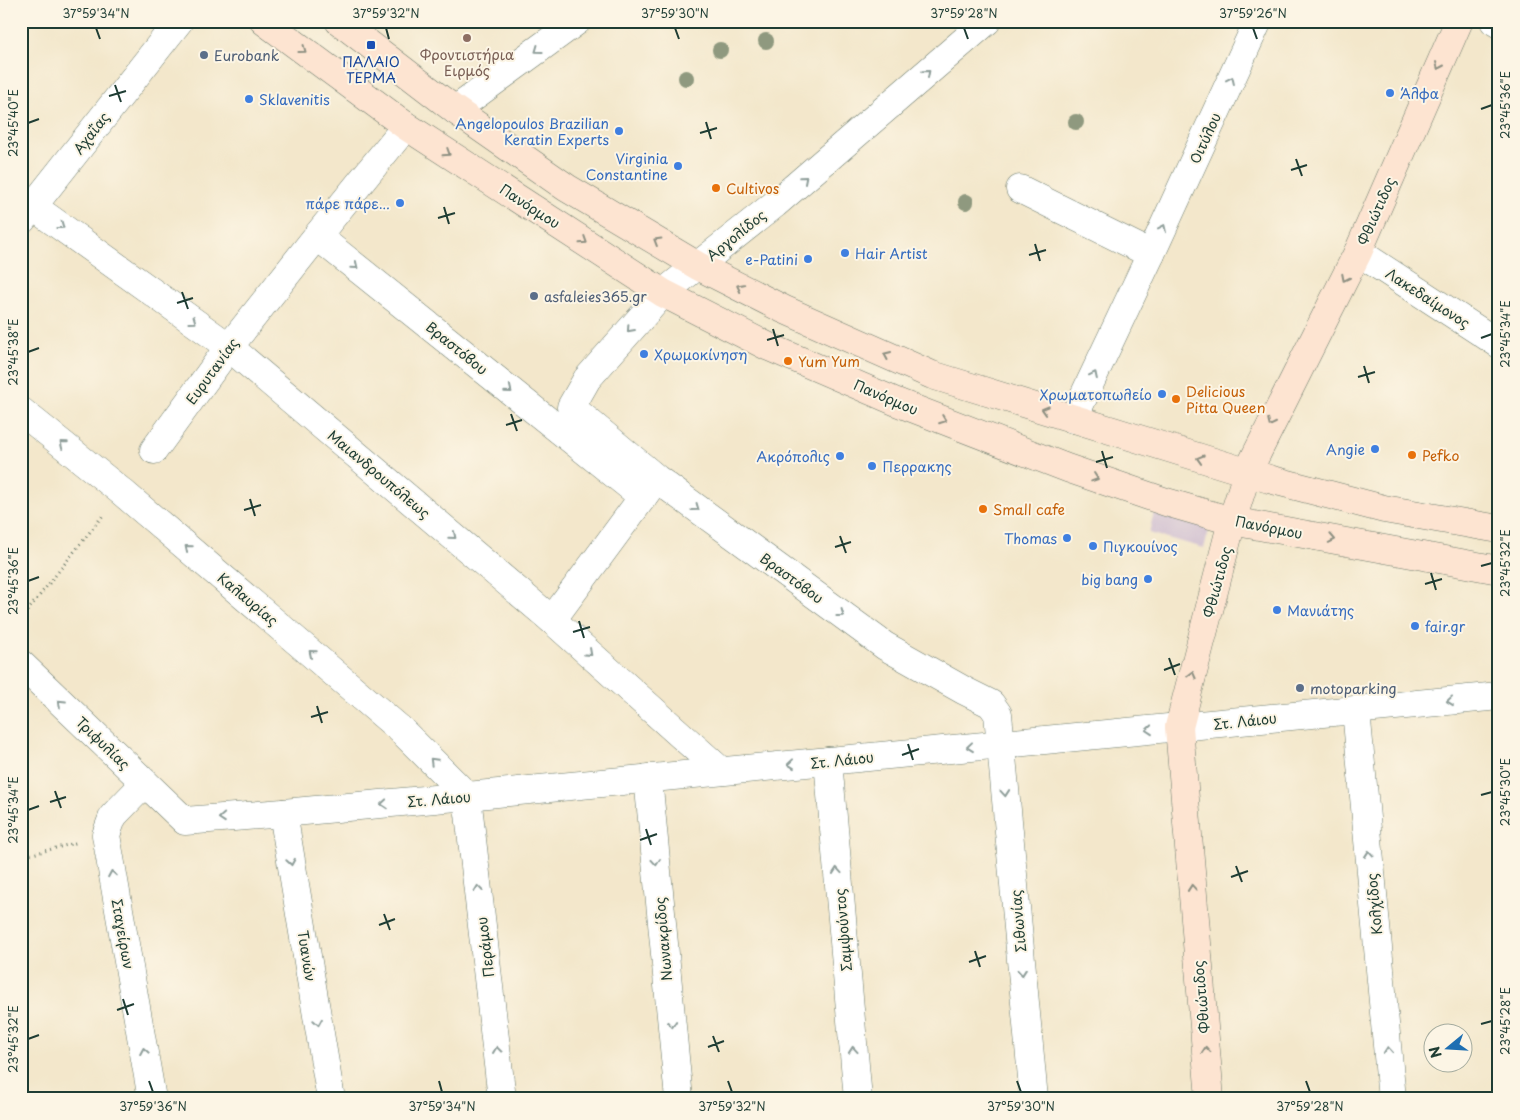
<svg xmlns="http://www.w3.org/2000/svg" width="1520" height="1120" font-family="'Playpen Sans',sans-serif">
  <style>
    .industrial { fill: #cfbed0 }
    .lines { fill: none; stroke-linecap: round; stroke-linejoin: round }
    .street-casing { stroke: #697869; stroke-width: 29 }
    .secondary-casing { stroke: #697869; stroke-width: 29 }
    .path { stroke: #697869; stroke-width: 3; stroke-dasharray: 1 4; stroke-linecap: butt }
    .street { stroke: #fff; stroke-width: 28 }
    .secondary { stroke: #fde4d1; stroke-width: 28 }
    .tree { fill: #8f997f }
    .oneway { stroke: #8e9082 }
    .oneway2 { stroke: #8f9e9a }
    .ticks { fill: none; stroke: #1f3d34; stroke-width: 2 }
    .education-dot { fill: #8d6e63; stroke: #fcf5e5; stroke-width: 2 }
    .transit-dot { fill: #1a4fb4; stroke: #fcf5e5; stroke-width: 2 }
    .service-dot { fill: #5c6f8a; stroke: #fcf5e5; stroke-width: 2 }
    .shop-dot { fill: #3f7fe0; stroke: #fcf5e5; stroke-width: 2 }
    .food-dot { fill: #e8710a; stroke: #fcf5e5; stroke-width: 2 }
    .labels { text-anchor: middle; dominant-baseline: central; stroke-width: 4; stroke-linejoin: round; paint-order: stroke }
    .education-label { font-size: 14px; fill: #785e54; stroke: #fcf5e5 }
    .service-label { font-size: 14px; fill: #4e5e75; stroke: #fcf5e5; text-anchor: start }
    .transit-label { font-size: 14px; fill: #164399; stroke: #fcf5e5 }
    .shop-label { font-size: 14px; fill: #366cbe; stroke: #fcf5e5; text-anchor: end }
    .street-label { font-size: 14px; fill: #1f3d34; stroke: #fcf5e5 }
    .food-label { font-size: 14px; fill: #c56008; stroke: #fcf5e5; text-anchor: start }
    .neatline { fill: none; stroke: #1f3d34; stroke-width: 2 }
    .ticks-label { font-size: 12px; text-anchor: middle; fill: #1f3d34 }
  </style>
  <rect width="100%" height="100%" fill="#fcf5e5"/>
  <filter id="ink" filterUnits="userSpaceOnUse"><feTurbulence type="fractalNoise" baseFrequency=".02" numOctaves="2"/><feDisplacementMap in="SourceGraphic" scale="10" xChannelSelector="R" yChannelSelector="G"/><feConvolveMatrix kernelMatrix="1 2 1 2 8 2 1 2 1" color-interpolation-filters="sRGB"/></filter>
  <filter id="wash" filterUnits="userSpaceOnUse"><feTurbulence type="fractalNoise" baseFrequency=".0096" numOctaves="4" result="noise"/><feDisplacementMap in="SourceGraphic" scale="20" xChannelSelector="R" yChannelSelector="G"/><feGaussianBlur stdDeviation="1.12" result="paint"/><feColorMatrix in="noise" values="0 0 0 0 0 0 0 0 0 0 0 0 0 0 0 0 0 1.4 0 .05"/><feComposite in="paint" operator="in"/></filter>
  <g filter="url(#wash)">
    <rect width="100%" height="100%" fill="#f3e7cb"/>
    <!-- industrial -->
    <path class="industrial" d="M1154 512 1210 527 1204 548 1149 533Z"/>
  </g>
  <g filter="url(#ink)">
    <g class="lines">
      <!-- street casing -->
      <g class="street-casing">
        <g id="street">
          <path d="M987 21 775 204 663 293 587 379 571 407 657 479 885 646 965 691 991 704 998 714 1034 1099"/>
          <path d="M1494 21 1499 24"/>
          <path d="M455 110 577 21"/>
          <path d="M1020 189 1151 254"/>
          <path d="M21 198 229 347 552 620 721 771"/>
          <path d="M22 220 179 21"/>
          <path d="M317 236 643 497"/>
          <path d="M1358 252 1499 344"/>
          <path d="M21 411 122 492 401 730 467 796"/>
          <path d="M1073 419 1151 254 1258 21"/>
          <path d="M154 450 229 347 317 236 406 126"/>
          <path d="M552 620 654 482"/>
          <path d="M21 664 185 821 283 813 467 796 1499 696"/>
          <path d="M1356 710 1392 1099"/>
          <path d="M828 761 858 1099"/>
          <path d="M648 778 679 1099"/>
          <path d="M145 783 113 816 106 835 152 1099"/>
          <path d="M467 796 502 1099"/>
          <path d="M283 813 331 1099"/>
        </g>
      </g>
      <!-- secondary casing -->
      <g class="secondary-casing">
        <g id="secondary">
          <path d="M264 21 406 126 663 293 769 347 899 403 1067 468 1166 502 1232 521 1499 570"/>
          <path d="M339 21 455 110 567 188 698 266 783 309 932 375 1269 479 1384 509 1499 529"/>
          <path d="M1210 1099 1179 727 1232 521 1247 473 1358 252 1459 21"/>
        </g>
      </g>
      <!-- path -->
      <g class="path">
        <path d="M21 619 104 514"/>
        <path d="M21 857 79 842"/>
      </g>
      <!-- street -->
      <use href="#street" class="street"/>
      <!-- secondary -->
      <use href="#secondary" class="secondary"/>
    </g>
    <!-- trees -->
    <g class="tree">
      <circle cx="766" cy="41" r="8"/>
      <circle cx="720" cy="50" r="8"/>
      <circle cx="686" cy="78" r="8"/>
      <circle cx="1076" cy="122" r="8"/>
      <circle cx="966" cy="202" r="8"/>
    </g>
    <!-- one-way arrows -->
    <defs><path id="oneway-chevron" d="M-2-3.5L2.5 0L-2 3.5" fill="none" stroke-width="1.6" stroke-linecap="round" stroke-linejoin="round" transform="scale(1.25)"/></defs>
    <g class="oneway">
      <use href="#oneway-chevron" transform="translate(303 50) rotate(36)"/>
      <use href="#oneway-chevron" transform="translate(1439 66) rotate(114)"/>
      <use href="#oneway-chevron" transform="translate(447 153) rotate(33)"/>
      <use href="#oneway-chevron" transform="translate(584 241) rotate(33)"/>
      <use href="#oneway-chevron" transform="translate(657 241) rotate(-149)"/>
      <use href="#oneway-chevron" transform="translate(1345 278) rotate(117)"/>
      <use href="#oneway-chevron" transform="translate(740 287) rotate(-153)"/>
      <use href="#oneway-chevron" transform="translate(887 355) rotate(-156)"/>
      <use href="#oneway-chevron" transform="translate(1045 410) rotate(-163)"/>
      <use href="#oneway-chevron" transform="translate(943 420) rotate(21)"/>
      <use href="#oneway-chevron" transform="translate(1271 423) rotate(117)"/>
      <use href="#oneway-chevron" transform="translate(1200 459) rotate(-163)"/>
      <use href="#oneway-chevron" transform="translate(1095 478) rotate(19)"/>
      <use href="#oneway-chevron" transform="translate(1332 539) rotate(11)"/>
      <use href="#oneway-chevron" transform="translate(1192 675) rotate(-76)"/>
      <use href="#oneway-chevron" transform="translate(1192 888) rotate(-95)"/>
      <use href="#oneway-chevron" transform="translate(1206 1050) rotate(-95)"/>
    </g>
    <g class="oneway2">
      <use href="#oneway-chevron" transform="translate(538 50) rotate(144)"/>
      <use href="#oneway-chevron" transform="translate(927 73) rotate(-41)"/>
      <use href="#oneway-chevron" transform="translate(1231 80) rotate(-65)"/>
      <use href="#oneway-chevron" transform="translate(804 179) rotate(-41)"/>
      <use href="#oneway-chevron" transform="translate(61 226) rotate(36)"/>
      <use href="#oneway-chevron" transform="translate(1163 228) rotate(-65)"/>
      <use href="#oneway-chevron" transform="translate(355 266) rotate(39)"/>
      <use href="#oneway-chevron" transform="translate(193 321) rotate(36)"/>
      <use href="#oneway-chevron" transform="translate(630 329) rotate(132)"/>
      <use href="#oneway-chevron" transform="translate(1094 375) rotate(-64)"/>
      <use href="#oneway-chevron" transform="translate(509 390) rotate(39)"/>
      <use href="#oneway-chevron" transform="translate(63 444) rotate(-141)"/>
      <use href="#oneway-chevron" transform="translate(696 508) rotate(36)"/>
      <use href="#oneway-chevron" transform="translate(453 536) rotate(40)"/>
      <use href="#oneway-chevron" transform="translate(188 548) rotate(-140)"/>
      <use href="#oneway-chevron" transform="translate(841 614) rotate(36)"/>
      <use href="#oneway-chevron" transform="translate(312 653) rotate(-140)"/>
      <use href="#oneway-chevron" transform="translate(589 653) rotate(42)"/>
      <use href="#oneway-chevron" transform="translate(1450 701) rotate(174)"/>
      <use href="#oneway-chevron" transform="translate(61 703) rotate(-136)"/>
      <use href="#oneway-chevron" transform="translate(1149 730) rotate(175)"/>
      <use href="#oneway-chevron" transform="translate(970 747) rotate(174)"/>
      <use href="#oneway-chevron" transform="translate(433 761) rotate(-135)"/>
      <use href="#oneway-chevron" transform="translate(791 764) rotate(174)"/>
      <use href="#oneway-chevron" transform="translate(1005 793) rotate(85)"/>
      <use href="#oneway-chevron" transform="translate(384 804) rotate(175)"/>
      <use href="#oneway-chevron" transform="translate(222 818) rotate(176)"/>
      <use href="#oneway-chevron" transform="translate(1369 854) rotate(-95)"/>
      <use href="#oneway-chevron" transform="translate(291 862) rotate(81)"/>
      <use href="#oneway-chevron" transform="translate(656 862) rotate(85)"/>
      <use href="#oneway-chevron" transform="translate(837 871) rotate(-95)"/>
      <use href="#oneway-chevron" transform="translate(112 874) rotate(-100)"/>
      <use href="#oneway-chevron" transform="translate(478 889) rotate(-97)"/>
      <use href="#oneway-chevron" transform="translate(1022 972) rotate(85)"/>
      <use href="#oneway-chevron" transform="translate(318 1022) rotate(81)"/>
      <use href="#oneway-chevron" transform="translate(672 1024) rotate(85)"/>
      <use href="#oneway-chevron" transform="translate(497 1050) rotate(-97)"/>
      <use href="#oneway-chevron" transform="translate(853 1050) rotate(-95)"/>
      <use href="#oneway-chevron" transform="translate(1388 1050) rotate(-95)"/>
      <use href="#oneway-chevron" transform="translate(144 1051) rotate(-100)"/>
    </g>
  </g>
  <!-- ticks -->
  <path class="ticks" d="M96 28 100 39M386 28 389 39M675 28 679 39M964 28 968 39M1253 28 1257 39M115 85 121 102M109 96 126 91M1481 109 1492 105M706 122 711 139M28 123 39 119M700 133 717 128M1296 159 1302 176M1291 170 1307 165M444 207 449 224M438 218 455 213M1035 244 1040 261M1029 255 1046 250M182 292 188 309M177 303 193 298M773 329 778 346M1481 338 1492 334M767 340 784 335M28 352 39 348M1364 366 1369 383M1358 377 1375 372M511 414 517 431M506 425 522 420M1102 451 1107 468M1096 462 1113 457M250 499 255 516M244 510 261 505M840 536 846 553M835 547 851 542M1481 566 1492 563M1431 573 1436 590M28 581 39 577M1425 584 1442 579M579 621 584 638M573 632 590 627M1169 658 1175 675M1164 670 1180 664M317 706 322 723M311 717 328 712M908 744 913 760M902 755 919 749M55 791 61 808M1481 795 1492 792M50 802 66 797M28 810 39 806M646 829 651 845M640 840 657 834M1236 866 1242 882M1231 877 1248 871M384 914 390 930M379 925 395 919M975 951 980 967M969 962 986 956M123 999 128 1015M117 1010 134 1004M1481 1024 1492 1021M713 1036 719 1052M28 1039 39 1035M708 1047 724 1041M149 1081 153 1092M439 1081 442 1092M728 1081 732 1092M1017 1081 1021 1092M1306 1081 1310 1092"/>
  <!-- markers -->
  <circle class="education-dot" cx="467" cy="38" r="5"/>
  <rect class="transit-dot" x="366" y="40" width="10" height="10" rx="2.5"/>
  <g class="service-dot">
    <circle cx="204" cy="55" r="5"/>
    <circle cx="534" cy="296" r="5"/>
    <circle cx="1300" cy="688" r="5"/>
  </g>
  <g class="shop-dot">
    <circle cx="1390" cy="93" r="5"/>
    <circle cx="249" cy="99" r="5"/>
    <circle cx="619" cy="131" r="5"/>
    <circle cx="678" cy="166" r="5"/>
    <circle cx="400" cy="203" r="5"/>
    <circle cx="845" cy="253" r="5"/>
    <circle cx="808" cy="259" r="5"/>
    <circle cx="644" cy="354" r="5"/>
    <circle cx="1162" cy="394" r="5"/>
    <circle cx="1375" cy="449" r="5"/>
    <circle cx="840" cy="456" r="5"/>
    <circle cx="872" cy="466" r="5"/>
    <circle cx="1067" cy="538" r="5"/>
    <circle cx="1093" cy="546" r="5"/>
    <circle cx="1148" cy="579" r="5"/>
    <circle cx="1277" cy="610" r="5"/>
    <circle cx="1415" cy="626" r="5"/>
  </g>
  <g class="food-dot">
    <circle cx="716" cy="188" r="5"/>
    <circle cx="788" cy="361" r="5"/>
    <circle cx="1176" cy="399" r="5"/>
    <circle cx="1412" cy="455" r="5"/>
    <circle cx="983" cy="509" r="5"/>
  </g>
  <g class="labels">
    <!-- education labels -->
    <g class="education-label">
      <text x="467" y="54">Φροντιστήρια<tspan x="467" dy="16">Ειρμός</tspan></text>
    </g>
    <!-- service labels -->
    <g class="service-label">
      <text x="214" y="55">Eurobank</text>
      <text x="544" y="296">asfaleies365.gr</text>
      <text x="1310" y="688">motoparking</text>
    </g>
    <!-- transit labels -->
    <g class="transit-label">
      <text x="371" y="61">ΠΑΛΑΙΟ<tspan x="371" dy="16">ΤΕΡΜΑ</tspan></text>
    </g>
    <!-- shop labels -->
    <g class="shop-label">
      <text x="1400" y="93" text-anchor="start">Άλφα</text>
      <text x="259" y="99" text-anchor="start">Sklavenitis</text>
      <text x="609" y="123">Angelopoulos Brazilian<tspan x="609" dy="16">Keratin Experts</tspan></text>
      <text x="668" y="158">Virginia<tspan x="668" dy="16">Constantine</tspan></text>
      <text x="390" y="203">πάρε πάρε...</text>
      <text x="855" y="253" text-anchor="start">Hair Artist</text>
      <text x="798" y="259">e-Patini</text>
      <text x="654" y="354" text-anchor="start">Χρωμοκίνηση</text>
      <text x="1152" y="394">Χρωματοπωλείο</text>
      <text x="1365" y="449">Angie</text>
      <text x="830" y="456">Ακρόπολις</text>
      <text x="882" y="466" text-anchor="start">Περρακης</text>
      <text x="1057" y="538">Thomas</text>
      <text x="1103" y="546" text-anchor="start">Πιγκουίνος</text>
      <text x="1138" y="579">big bang</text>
      <text x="1287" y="610" text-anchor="start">Μανιάτης</text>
      <text x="1425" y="626" text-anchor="start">fair.gr</text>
    </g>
    <!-- street labels -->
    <g class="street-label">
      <text transform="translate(91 133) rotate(-52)">Αχαΐας</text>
      <text transform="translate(1205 138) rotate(-65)">Οιτύλου</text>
      <text transform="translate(530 206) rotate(33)">Πανόρμου</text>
      <text transform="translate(1376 211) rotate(-66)">Φθιώτιδος</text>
      <text transform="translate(736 235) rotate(-39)">Αργολίδος</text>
      <text transform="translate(1428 298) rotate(33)">Λακεδαίμονος</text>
      <text transform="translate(457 348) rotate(39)">Βραστόβου</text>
      <text transform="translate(212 371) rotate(-54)">Ευρυτανίας</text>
      <text transform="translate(886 397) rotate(23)">Πανόρμου</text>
      <text transform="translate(379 474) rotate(40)">Μαιανδρουπόλεως</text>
      <text transform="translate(1269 527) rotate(11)">Πανόρμου</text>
      <text transform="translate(792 578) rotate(36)">Βραστόβου</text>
      <text transform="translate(1217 582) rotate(-75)">Φθιώτιδος</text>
      <text transform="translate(248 599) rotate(40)">Καλαυρίας</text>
      <text transform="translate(1245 721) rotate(-6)">Στ. Λάιου</text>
      <text transform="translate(103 743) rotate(44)">Τριφυλίας</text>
      <text transform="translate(842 760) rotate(-6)">Στ. Λάιου</text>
      <text transform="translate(439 799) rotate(-5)">Στ. Λάιου</text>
      <text transform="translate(1374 904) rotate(-95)">Κολχίδος</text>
      <text transform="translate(1018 921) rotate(-95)">Σιθωνίας</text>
      <text transform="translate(843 930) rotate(-95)">Σαμψούντος</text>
      <text transform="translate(123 934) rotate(80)">Σταγείρων</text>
      <text transform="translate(663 939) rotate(-95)">Νωνακρίδος</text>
      <text transform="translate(485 947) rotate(-97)">Περάμου</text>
      <text transform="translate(307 956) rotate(81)">Τυανών</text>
      <text transform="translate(1201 997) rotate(-95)">Φθιώτιδος</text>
    </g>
    <!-- food labels -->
    <g class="food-label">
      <text x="726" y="188">Cultivos</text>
      <text x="798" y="361">Yum Yum</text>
      <text x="1186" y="391">Delicious<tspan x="1186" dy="16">Pitta Queen</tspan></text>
      <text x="1422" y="455">Pefko</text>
      <text x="993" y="509">Small cafe</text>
    </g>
  </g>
  <!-- margin -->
  <rect width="1520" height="1120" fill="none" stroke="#fcf5e5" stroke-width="55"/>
  <!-- north arrow -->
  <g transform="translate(1448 1048) rotate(252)"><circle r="24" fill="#fcf5e5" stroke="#a4ab9e"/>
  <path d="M0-4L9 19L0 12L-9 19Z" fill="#1f6fb2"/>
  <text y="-8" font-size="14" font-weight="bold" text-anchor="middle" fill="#1f3d34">N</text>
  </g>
  <rect x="28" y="28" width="1464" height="1064" class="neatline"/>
  <g class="ticks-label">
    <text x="96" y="18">37°59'34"N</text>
    <text x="386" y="18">37°59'32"N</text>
    <text x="675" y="18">37°59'30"N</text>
    <text x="964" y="18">37°59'28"N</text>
    <text x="1253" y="18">37°59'26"N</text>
    <text transform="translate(1506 105) rotate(-90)" y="4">23°45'36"E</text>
    <text transform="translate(14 123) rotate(-90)" y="4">23°45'40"E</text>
    <text transform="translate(1506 334) rotate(-90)" y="4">23°45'34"E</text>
    <text transform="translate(14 352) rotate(-90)" y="4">23°45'38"E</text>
    <text transform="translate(1506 563) rotate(-90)" y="4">23°45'32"E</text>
    <text transform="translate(14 581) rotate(-90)" y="4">23°45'36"E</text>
    <text transform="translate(1506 792) rotate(-90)" y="4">23°45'30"E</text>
    <text transform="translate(14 810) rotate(-90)" y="4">23°45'34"E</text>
    <text transform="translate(1506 1021) rotate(-90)" y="4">23°45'28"E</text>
    <text transform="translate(14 1039) rotate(-90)" y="4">23°45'32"E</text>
    <text x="153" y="1111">37°59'36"N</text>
    <text x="442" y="1111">37°59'34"N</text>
    <text x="732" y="1111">37°59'32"N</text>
    <text x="1021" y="1111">37°59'30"N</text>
    <text x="1310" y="1111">37°59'28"N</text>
  </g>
</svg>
